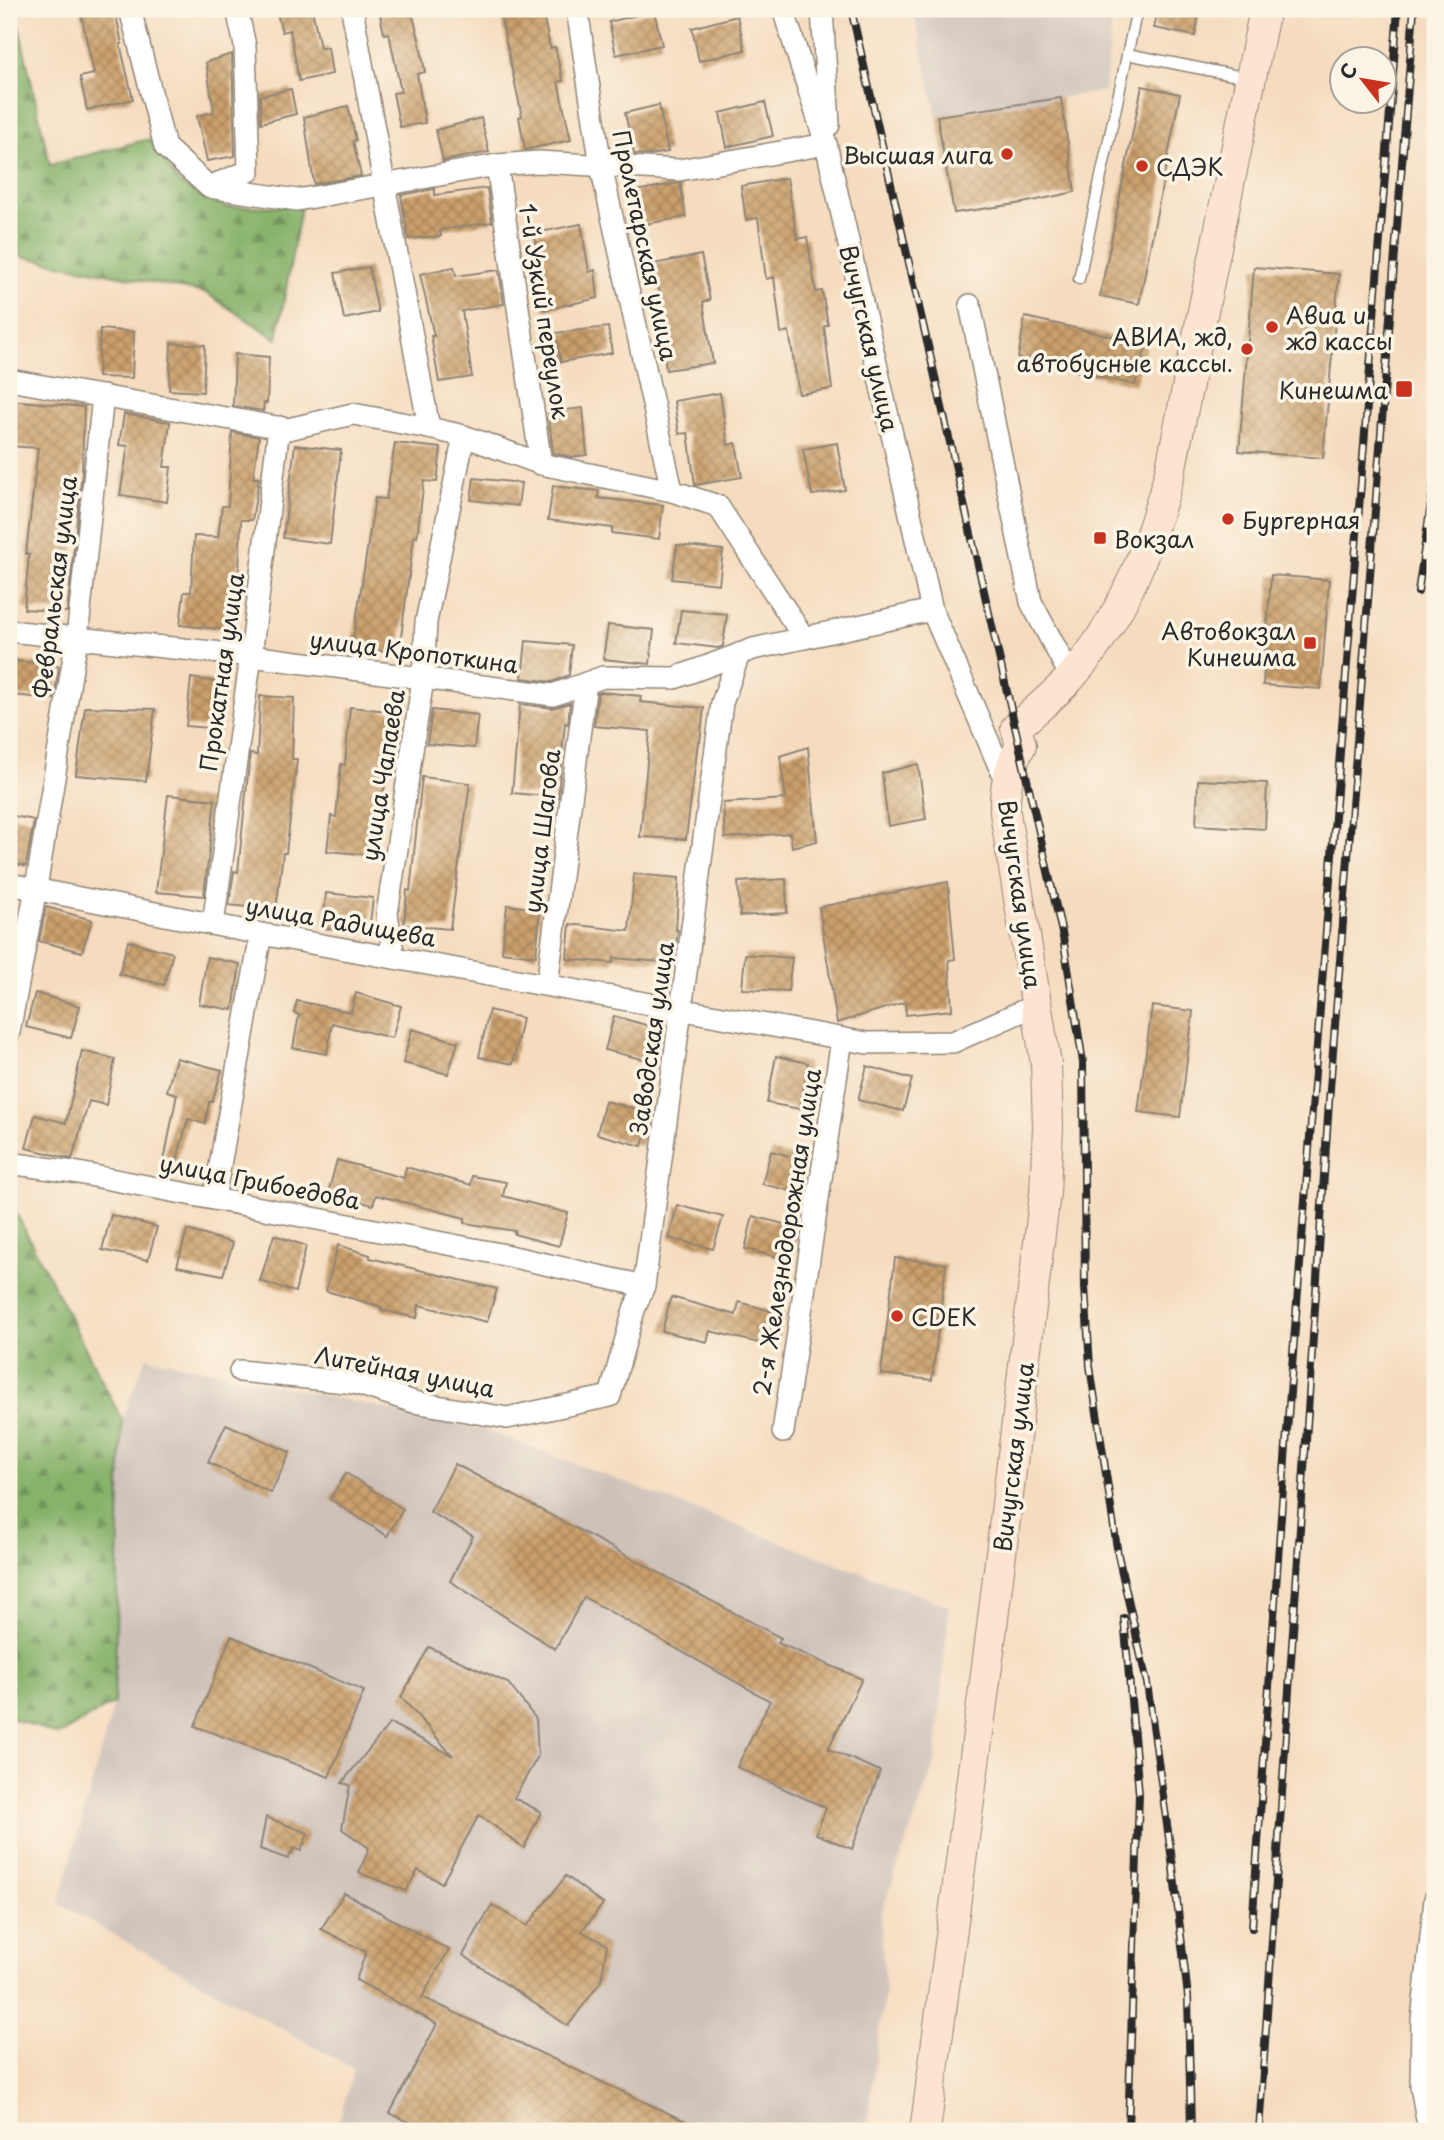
<svg xmlns="http://www.w3.org/2000/svg" width="1444" height="2140" font-family="'Playpen Sans',sans-serif">
  <style>
    .industrial { fill: #cec1ba }
    .forest { fill: url(#forest-firs); stroke: #586e4b; stroke-width: 2 }
    .building { fill: url(#building-cross-hatch) }
    .lines { fill: none; stroke-linecap: round; stroke-linejoin: round }
    .lane-casing { stroke: #908475; stroke-width: 13 }
    .street-casing { stroke: #908475; stroke-width: 24 }
    .secondary-casing { stroke: #908475; stroke-width: 32 }
    .lane { stroke: #fff; stroke-width: 10 }
    .street { stroke: #fff; stroke-width: 21 }
    .secondary { stroke: #fde4d1; stroke-width: 30 }
    .rail-casing { stroke: #2b2b2b; stroke-width: 8 }
    .rail { stroke: #fcf5e5; stroke-width: 5; stroke-dasharray: 16; stroke-linecap: butt }
    .poi-dot { fill: #c8321e; stroke: #fcf5e5; stroke-width: 2.5 }
    .labels { text-anchor: middle; dominant-baseline: central; stroke-width: 7; stroke-linejoin: round; paint-order: stroke }
    .poi-label { font-size: 23px; fill: #2b2b2b; stroke: #fcf5e5; text-anchor: start }
    .street-label { font-size: 23px; fill: #2b2b2b; stroke: #fcf5e5 }
  </style>
  <defs>
    <pattern id="forest-firs" width="22" height="20" patternUnits="userSpaceOnUse" patternTransform="scale(1.75)"><rect width="22" height="20" fill="#86b26b"/><path d="M5 1l3.5 6h-7zM16 11l3.5 6h-7z" fill="#6e9158"/></pattern>
    <pattern id="building-cross-hatch" width="8" height="8" patternUnits="userSpaceOnUse" patternTransform="scale(1.75)"><rect width="8" height="8" fill="#cba06c"/><path d="M0 0l8 8M0 8l8-8" fill="none" stroke="#a58359"/></pattern>
  </defs>
  <rect width="100%" height="100%" fill="#fcf5e5"/>
  <filter id="ink" filterUnits="userSpaceOnUse"><feTurbulence type="fractalNoise" baseFrequency=".0143" numOctaves="2"/><feDisplacementMap in="SourceGraphic" scale="14" xChannelSelector="R" yChannelSelector="G"/><feConvolveMatrix kernelMatrix="1 2 1 2 8 2 1 2 1" color-interpolation-filters="sRGB"/></filter>
  <filter id="wash" filterUnits="userSpaceOnUse"><feTurbulence type="fractalNoise" baseFrequency=".00686" numOctaves="4" result="noise"/><feDisplacementMap in="SourceGraphic" scale="28" xChannelSelector="R" yChannelSelector="G"/><feGaussianBlur stdDeviation="1.57" result="paint"/><feColorMatrix in="noise" values="0 0 0 0 0 0 0 0 0 0 0 0 0 0 0 0 0 1.4 0 .05"/><feComposite in="paint" operator="in"/></filter>
  <g filter="url(#wash)">
    <rect width="100%" height="100%" fill="#f5dcbf"/>
    <!-- industrial -->
    <g class="industrial">
      <path d="M913 9H1113L1105 91 937 116Z"/>
      <path d="M146 1357 488 1431 949 1606 935 1762 880 1916 885 1989 866 2131H336L354 2069 59 1904 114 1703 122 1420Z"/>
    </g>
    <!-- forest -->
    <g class="forest">
      <path d="M9 9H15L50 165 149 139 179 183 226 207 301 206 277 339 206 293 9 254Z"/>
      <path d="M9 1199 122 1420 114 1703 59 1735 9 1717Z"/>
    </g>
    <g id="blocks">
      <!-- building -->
      <g class="building">
        <path d="M80 9H115L122 44H120L133 99 87 110 80 77 94 74Z"/>
        <path d="M276 9H312L320 48 328 47 332 74 299 81 290 30 282 32Z"/>
        <path d="M379 9H411L419 39 425 72 417 74 425 123 400 127 393 93 401 92 389 33 384 34Z"/>
        <path d="M499 9H542L550 48 555 47 563 81 558 82 571 140 525 150 519 117 522 116Z"/>
        <path d="M1158 9H1200L1195 36 1154 28Z"/>
        <path d="M654 11 662 45 616 55 609 22Z"/>
        <path d="M737 16 745 50 699 61 692 28Z"/>
        <path d="M232 54 235 156 207 161 197 116 214 112 206 62Z"/>
        <path d="M1142 86 1180 94 1139 304 1100 296Z"/>
        <path d="M291 89 296 114 261 123 260 96Z"/>
        <path d="M1061 98 1075 192 1023 203 954 213 937 116Z"/>
        <path d="M765 102 773 136 727 147 720 113Z"/>
        <path d="M659 105 668 152 650 155 634 154 625 113Z"/>
        <path d="M348 106 356 140 353 141 361 176 314 184 304 117Z"/>
        <path d="M481 118 489 152 443 161 436 130Z"/>
        <path d="M787 178 797 239 807 237 816 292 822 291 828 325 824 326 832 389 799 394 789 331 781 333 774 277 766 279 758 218 746 220 741 186Z"/>
        <path d="M680 183 686 217 639 225 635 191Z"/>
        <path d="M487 188 492 222 440 230 441 236 408 239 401 195 435 189V195Z"/>
        <path d="M581 224 589 272 595 270 598 298 544 310 535 233Z"/>
        <path d="M701 255 710 300 703 302 713 363 666 370 662 336 670 335 653 264Z"/>
        <path d="M369 267 378 312 344 319 335 273Z"/>
        <path d="M454 267 456 276 499 270 504 304 462 311 472 377 439 382 431 336H434L420 274Z"/>
        <path d="M1254 267 1339 274 1323 458 1239 451Z"/>
        <path d="M1025 317 1147 344 1135 385 1018 358Z"/>
        <path d="M608 327 612 353 561 362 555 333Z"/>
        <path d="M100 329 134 332 132 378 98 377Z"/>
        <path d="M171 343 205 345 203 392 169 390Z"/>
        <path d="M235 354 269 357 267 403H264L263 411 233 406Z"/>
        <path d="M720 393 728 445 736 443 742 477 695 485 688 433 679 434 674 401Z"/>
        <path d="M9 400 84 407 82 472 67 612 24 609 29 554H26L38 448 9 446Z"/>
        <path d="M583 408 587 455 571 457 553 453 548 412Z"/>
        <path d="M124 414 170 422 164 467H171L167 502 120 495 128 446 119 445Z"/>
        <path d="M232 432 259 437 253 478H259L252 520H241L239 572H233L227 630 180 625 184 592H191L194 536 218 537 222 506H228Z"/>
        <path d="M395 443 441 448 437 482 424 481 417 537 414 536 399 653 352 647 375 498 386 499Z"/>
        <path d="M837 443 845 490 812 495 803 449Z"/>
        <path d="M295 445 341 450 330 544 283 538Z"/>
        <path d="M474 478 521 483 518 506 471 500Z"/>
        <path d="M553 486 599 491 598 498 663 505 659 539 612 533V528L548 520Z"/>
        <path d="M677 545 723 550 719 584 672 579Z"/>
        <path d="M1271 575 1329 580 1321 689 1263 685Z"/>
        <path d="M681 610 727 614 723 646 718 648 676 643Z"/>
        <path d="M608 625 654 630 650 664 603 659Z"/>
        <path d="M526 641 572 645 569 675 552 682 522 678Z"/>
        <path d="M16 661 59 666 54 699 12 695Z"/>
        <path d="M191 678 225 683 220 729 186 726Z"/>
        <path d="M601 692 641 696 640 702 704 708 700 742H698L686 839 640 837 650 731 594 726 598 693Z"/>
        <path d="M260 696 294 698 292 759H297L286 853H283L276 910 229 905 234 871 238 872 250 754 257 755Z"/>
        <path d="M570 703 568 724 565 723 558 797 512 793 520 704 552 708Z"/>
        <path d="M85 707 155 709 146 781 76 775Z"/>
        <path d="M350 707 397 712 373 855 327 851 331 816 336 817 341 764 345 765Z"/>
        <path d="M432 710 478 715 474 748 427 744Z"/>
        <path d="M808 747 817 841 792 847 790 833 725 838 723 803 786 799 780 756Z"/>
        <path d="M918 764 926 819 888 826 882 773Z"/>
        <path d="M422 777 470 783 450 929 404 925 407 890 410 891Z"/>
        <path d="M1198 780 1267 783 1265 829 1196 825Z"/>
        <path d="M168 795 215 800 204 896 156 892Z"/>
        <path d="M9 815 34 820 26 866 9 863Z"/>
        <path d="M634 874 679 878 676 930H678L674 963 614 958 613 963 567 959 570 924 629 931Z"/>
        <path d="M786 879 787 913 740 916 738 882Z"/>
        <path d="M948 882 955 959 949 960 952 1010 906 1015 905 1002 837 1023 819 907Z"/>
        <path d="M326 893 373 898 369 932 323 928Z"/>
        <path d="M507 905 540 909 536 956 502 952Z"/>
        <path d="M46 907 92 920 82 952 39 941Z"/>
        <path d="M128 941 173 953 164 985 119 974Z"/>
        <path d="M745 954 792 958 788 991 742 989Z"/>
        <path d="M207 957 240 964 233 1010 199 1004Z"/>
        <path d="M35 993 80 1006 71 1038 26 1027Z"/>
        <path d="M356 993 401 1006 392 1038 332 1023 327 1054 293 1048 299 1015 294 1013 297 1001 351 1012Z"/>
        <path d="M1152 1006 1193 1011 1180 1117 1138 1112Z"/>
        <path d="M489 1010 522 1018 513 1064 479 1057Z"/>
        <path d="M614 1016 660 1029 650 1061 605 1050Z"/>
        <path d="M412 1029 458 1042 448 1074 403 1063Z"/>
        <path d="M82 1051 115 1059 106 1105 89 1101 72 1159 26 1148 35 1115 66 1123Z"/>
        <path d="M776 1056 808 1063 800 1109 767 1103Z"/>
        <path d="M176 1058 222 1070 212 1102H209L205 1124 188 1119 173 1174 162 1171 177 1094 167 1091Z"/>
        <path d="M867 1066 912 1079 903 1111 858 1100Z"/>
        <path d="M605 1101 651 1113 642 1146 597 1134Z"/>
        <path d="M771 1151 805 1160 796 1192 762 1184Z"/>
        <path d="M337 1160 404 1178 406 1167 471 1185 472 1176 506 1182 503 1196 568 1213 559 1246 514 1234 515 1231 465 1223V1218L376 1195 373 1205 328 1193Z"/>
        <path d="M677 1205 723 1217 713 1249 669 1238Z"/>
        <path d="M111 1215 157 1227 148 1260 102 1250Z"/>
        <path d="M753 1216 799 1228 790 1260 745 1249Z"/>
        <path d="M187 1230 233 1243 223 1275 177 1266Z"/>
        <path d="M274 1235 306 1246 295 1292 260 1281Z"/>
        <path d="M338 1245 370 1255V1258L497 1289 487 1322 419 1305 417 1318 381 1310 382 1307 326 1291Z"/>
        <path d="M895 1258 946 1264 932 1380 881 1374Z"/>
        <path d="M671 1297 736 1315 739 1302 785 1315 775 1347 710 1331 707 1342 662 1331Z"/>
        <path d="M226 1424 290 1452 271 1493 208 1462Z"/>
        <path d="M455 1464 781 1638 778 1643 862 1679 828 1749 880 1771 852 1849 816 1834 826 1808 737 1767 770 1701 584 1597 555 1649 450 1581 473 1536 430 1512Z"/>
        <path d="M346 1473 403 1509 387 1536 330 1499Z"/>
        <path d="M231 1636 364 1691 329 1777 195 1726Z"/>
        <path d="M429 1647 508 1683 536 1719 538 1756 514 1798 541 1812 524 1848 479 1815 442 1883 418 1870 406 1891 359 1873 369 1848 342 1829 350 1785 342 1783 390 1723 453 1756 401 1697Z"/>
        <path d="M266 1817 308 1833 301 1851 294 1848 288 1859 260 1849Z"/>
        <path d="M566 1876 603 1904 582 1931 607 1945 601 1981 568 2026 463 1955 492 1905 527 1926Z"/>
        <path d="M344 1893 449 1950 422 1997 706 2131H426L390 2113 437 2024 356 1980 366 1952 321 1929Z"/>
      </g>
    </g>
  </g>
  <g filter="url(#ink)">
    <use href="#blocks" fill-opacity="0" stroke="#908475" stroke-width="2"/>
    <g class="lines">
      <!-- lane casing -->
      <g class="lane-casing">
        <g id="lane">
          <path d="M1127 54 1248 78"/>
          <path d="M1079 279 1137 9"/>
        </g>
      </g>
      <!-- street casing -->
      <g class="street-casing">
        <g id="street">
          <path d="M130 9 165 147 209 187 297 200 497 165 539 162 679 170 826 144"/>
          <path d="M352 9 429 428"/>
          <path d="M577 9 601 166 672 491"/>
          <path d="M783 9 826 144 932 610 1006 782"/>
          <path d="M822 9 829 125"/>
          <path d="M497 165 541 464"/>
          <path d="M211 186 249 171 245 46 237 9"/>
          <path d="M970 305 1031 602 1071 677"/>
          <path d="M9 380 288 429 353 414 429 428 464 436 541 464 672 491 718 506 804 638"/>
          <path d="M9 631 251 656 553 695 603 677 675 678 753 649 932 610"/>
          <path d="M9 884 261 934 867 1043 953 1042 1036 1005"/>
          <path d="M213 924 251 656 279 427"/>
          <path d="M394 958 387 914 423 679 426 622 464 436"/>
          <path d="M547 985 586 683"/>
          <path d="M9 1032 36 888 77 638 103 396"/>
          <path d="M9 1163 73 1172 500 1254 644 1286 722 703 739 654"/>
          <path d="M214 1199 261 934"/>
          <path d="M240 1371 355 1383 414 1402 507 1418 610 1396 634 1310 644 1286"/>
          <path d="M783 1432 842 1039"/>
          <path d="M1429 2131 1421 2086 1422 2020 1435 1899"/>
        </g>
      </g>
      <!-- secondary casing -->
      <g class="secondary-casing">
        <path id="secondary" d="M925 2131 989 1651 1045 1193 1048 1127 1046 1064 1005 813C1004 787 1009 768 1021 745L1016 728C1034 711 1055 695 1072 676 1123 618 1150 546 1170 472L1265 9"/>
      </g>
      <!-- lane -->
      <use href="#lane" class="lane"/>
      <!-- street -->
      <use href="#street" class="street"/>
      <!-- secondary -->
      <use href="#secondary" class="secondary"/>
      <!-- rail casing -->
      <g class="rail-casing">
        <g id="rail">
          <path d="M851 9 1063 937 1083 1062 1085 1287 1090 1366 1118 1555 1147 1683 1173 1867 1188 1997 1191 2131"/>
          <path d="M1418 592 1435 476"/>
          <path d="M1124 1618 1139 1794 1128 2131"/>
          <path d="M1252 1928 1287 1431 1398 9"/>
          <path d="M1259 2131 1329 1102 1414 9"/>
        </g>
      </g>
      <!-- rail -->
      <use href="#rail" class="rail"/>
    </g>
  </g>
  <!-- markers -->
  <g class="poi-dot">
    <circle cx="1007" cy="154" r="7"/>
    <circle cx="1142" cy="166" r="7"/>
    <circle cx="1272" cy="327" r="7"/>
    <circle cx="1247" cy="349" r="7"/>
    <rect x="1395" y="380" width="18" height="18" rx="3.5"/>
    <circle cx="1228" cy="519" r="7"/>
    <rect x="1093" y="531" width="14" height="14" rx="3.5"/>
    <rect x="1303" y="636" width="14" height="14" rx="3.5"/>
    <circle cx="897" cy="1316" r="7"/>
  </g>
  <g class="labels">
    <!-- poi labels -->
    <g class="poi-label">
      <text x="993" y="154" text-anchor="end">Высшая лига</text>
      <text x="1156" y="166">СДЭК</text>
      <text x="1286" y="314">Авиа и<tspan x="1286" dy="26">жд кассы</tspan></text>
      <text x="1233" y="336" text-anchor="end">АВИА, жд,<tspan x="1233" dy="26">автобусные кассы.</tspan></text>
      <text x="1388" y="389" text-anchor="end">Кинешма</text>
      <text x="1242" y="519">Бургерная</text>
      <text x="1114" y="538">Вокзал</text>
      <text x="1296" y="630" text-anchor="end">Автовокзал<tspan x="1296" dy="26">Кинешма</tspan></text>
      <text x="911" y="1316">CDEK</text>
    </g>
    <!-- street labels -->
    <g class="street-label">
      <text transform="translate(646 245) rotate(78)">Пролетарская улица</text>
      <text transform="translate(545 311) rotate(81)">1-й Узкий переулок</text>
      <text transform="translate(870 338) rotate(77)">Вичугская улица</text>
      <text transform="translate(54 587) rotate(-83)">Февральская улица</text>
      <text transform="translate(414 651) rotate(7)">улица Кропоткина</text>
      <text transform="translate(221 672) rotate(-82)">Прокатная улица</text>
      <text transform="translate(382 775) rotate(-81)">улица Чапаева</text>
      <text transform="translate(541 831) rotate(-83)">улица Шагова</text>
      <text transform="translate(1021 894) rotate(82)">Вичугская улица</text>
      <text transform="translate(341 921) rotate(10)">улица Радищева</text>
      <text transform="translate(651 1038) rotate(-82)">Заводская улица</text>
      <text transform="translate(260 1181) rotate(11)">улица Грибоедова</text>
      <text transform="translate(786 1232) rotate(-81)">2-я Железнодорожная улица</text>
      <text transform="translate(405 1371) rotate(11)">Литейная улица</text>
      <text transform="translate(1013 1457) rotate(-83)">Вичугская улица</text>
    </g>
  </g>
  <!-- margin -->
  <rect width="1444" height="2140" fill="none" stroke="#fcf5e5" stroke-width="35"/>
  <!-- north arrow -->
  <g transform="translate(1363 80) rotate(301)"><circle r="33" fill="#fcf5e5" stroke="#a8a49b" stroke-width="2"/>
  <path d="M0-5L12 26L0 18L-12 26Z" fill="#c8321e"/>
  <text y="-10" font-size="19" font-weight="bold" text-anchor="middle" fill="#2b2b2b">С</text>
  </g>
</svg>
